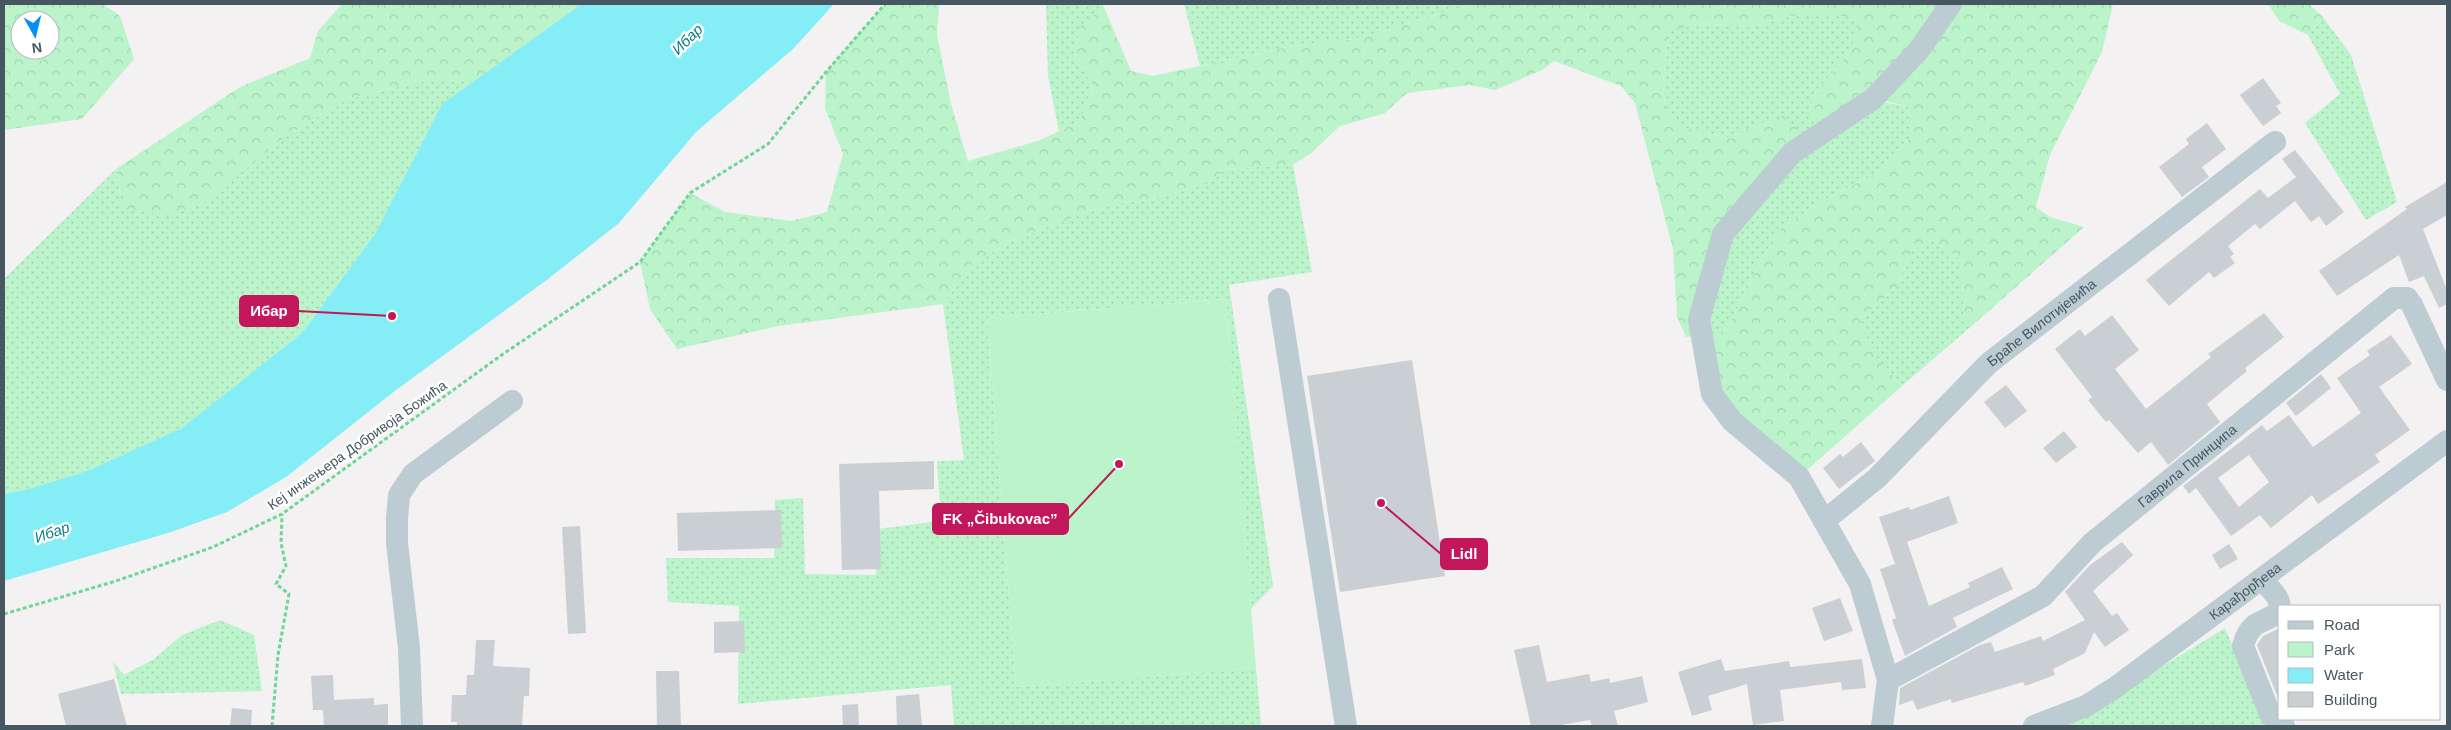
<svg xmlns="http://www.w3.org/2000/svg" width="2451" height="730" font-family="Arial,sans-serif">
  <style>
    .grass { fill: url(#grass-dots) }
    .forest { fill: url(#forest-crowns); fill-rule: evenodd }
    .green { fill: #bbf4ca }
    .water { fill: #84edf6 }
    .building { fill: #cacfd4; fill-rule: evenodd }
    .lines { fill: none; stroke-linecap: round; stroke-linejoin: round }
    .path { stroke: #6fd696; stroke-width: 3; stroke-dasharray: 4 2.5; stroke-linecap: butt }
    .minor { stroke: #bdcbd2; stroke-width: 22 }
    .labels { text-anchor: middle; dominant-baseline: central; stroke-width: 5; stroke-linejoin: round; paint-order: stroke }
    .street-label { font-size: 14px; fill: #465761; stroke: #fff }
    .water-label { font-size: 15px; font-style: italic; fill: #057d87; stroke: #fff }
    .leader { fill: none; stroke: #c2185b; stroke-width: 2 }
    .callout-dot { fill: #c2185b; stroke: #fff; stroke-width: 2 }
    .callout { fill: #c2185b; stroke: #c2185b; stroke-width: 2 }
    .callout-label { font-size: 15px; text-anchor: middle; font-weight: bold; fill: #fff }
  </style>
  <defs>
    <pattern id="grass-dots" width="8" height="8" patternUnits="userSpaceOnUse" patternTransform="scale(1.25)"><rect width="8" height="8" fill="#bbf4ca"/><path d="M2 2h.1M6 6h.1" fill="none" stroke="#a2d3b0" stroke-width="1.8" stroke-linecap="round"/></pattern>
    <pattern id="forest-crowns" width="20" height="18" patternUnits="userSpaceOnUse" patternTransform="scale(1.25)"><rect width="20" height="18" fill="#bbf4ca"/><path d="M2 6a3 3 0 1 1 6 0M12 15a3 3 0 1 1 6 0" fill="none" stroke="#a2d3b0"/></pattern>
  </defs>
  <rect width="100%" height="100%" fill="#f3f1f1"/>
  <!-- grass -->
  <g class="grass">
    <path d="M1046 4H1102L1104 7 1079 28 1075 60 1094 86 1079 122 1059 131 1048 76Z"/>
    <path d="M1184 4H1471L1362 38 1292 46 1200 66Z"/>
    <path d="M1831 13 1860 21 1850 52 1815 93 1908 106 1912 136 1883 170 1828 198 1779 230 1758 265 1729 326 1704 349 1753 125 1734 139 1685 128 1665 106 1663 87 1666 48 1670 31 1699 23 1749 27 1791 16Z"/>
    <path d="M2323 17 2351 55 2397 202 2366 220 2305 123 2340 94 2308 35Z"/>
    <path d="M418 82H473L442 104 375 234 302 333 182 428 87 471 29 489 4 494V279L116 169 123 209 278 142 345 100Z"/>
    <path d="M1293 165 1312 272 1229 285 1273 586 1251 609 1226 299 987 318 1016 687 1256 668 1261 726H954L951 685 738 704 739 606 668 602 666 558H774L775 500 803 498 805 574 876 575 877 529 941 521 937 461 964 460 943 304 972 265 1012 240 1110 204 1148 200 1209 183 1226 169Z"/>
    <path d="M1935 240 1961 260 1964 324H1974L1902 386 1874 355 1860 320 1897 286 1912 250Z"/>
    <path d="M220 620 254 635 262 691 121 694 113 662 124 675 154 659 182 635Z"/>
    <path d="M2225 628 2267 726H2053L2163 666Z"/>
  </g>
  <!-- forest -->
  <g class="forest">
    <path d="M4 4H103L120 16 134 59 82 119 4 130ZM20 20H50V50H20Z"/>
    <path d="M342 4H582L473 82H418L345 100 278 142 206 203 167 215 123 209 116 169 240 87 310 58 318 31Z"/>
    <path d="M885 4H939L937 35 951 104 968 161 1038 141 1079 122 1094 86 1075 60 1079 27 1104 7 1131 71 1153 76 1292 46 1362 38 1471 4H2113L2102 52 2050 155 2036 207 2050 217 2084 227 1974 324H1964L1961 260 1935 240 1912 250 1897 286 1860 320 1874 355 1902 386 1799 477 1732 421 1704 349 1729 326 1758 265 1779 230 1828 198 1883 170 1912 136 1908 106 1873 99 1823 133 1809 112 1815 93 1850 52 1859 21 1831 13 1791 16 1749 27 1699 23 1670 32 1666 48 1663 87 1665 105 1685 128 1734 139 1753 125 1783 116 1797 128 1792 153 1723 234 1702 335 1686 337 1677 317 1673 249 1635 103 1621 86 1554 61 1542 70 1495 90 1470 85 1407 93 1385 113 1340 126 1310 154 1293 165 1226 169 1209 183 1148 200 1110 204 1012 240 972 265 943 304 778 326 677 349 650 309 640 262 690 193 725 212 791 221 827 212 843 154 825 108 826 72Z"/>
    <path d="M2268 4H2309L2323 17 2308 35 2279 21Z"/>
  </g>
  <!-- green -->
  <path class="green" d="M1226 299 1256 668 1016 687 987 318Z"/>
  <!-- water -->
  <path class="water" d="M582 4H834L793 49 696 132 619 223 548 279 396 390 286 477 227 512 168 533 4 581V494L29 489 87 471 182 428 302 333 375 234 442 104Z"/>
  <!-- building -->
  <g class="building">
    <path d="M2263 78 2281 103 2276 106 2281 113 2263 126 2240 95Z"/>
    <path d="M2207 123 2226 149 2202 167 2209 177 2182 197 2159 167 2189 144 2186 139Z"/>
    <path d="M2295 150 2344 212 2326 226 2319 216 2311 222 2295 201 2260 229 2255 224 2228 246 2234 254 2230 257 2235 263 2214 278 2209 272 2169 306 2146 280 2260 189 2268 198 2296 177 2282 159Z"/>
    <path d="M2447 182V215L2423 229 2447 290V304L2439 308 2424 276 2409 282 2399 255 2337 296 2319 271 2407 209 2405 207Z"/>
    <path d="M2264 313 2284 337 2245 368 2247 371 2207 404 2220 422 2168 465 2151 442 2138 453 2109 420 2106 422 2088 400 2092 397 2055 349 2080 329 2085 336 2112 315 2139 350 2115 369 2146 409 2211 357 2208 354Z"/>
    <path d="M2391 335 2412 364 2379 387 2410 430 2375 455 2380 462 2318 504 2312 495 2271 528 2260 515 2231 536 2196 488 2189 494 2183 486 2262 425 2267 431 2289 415 2313 447 2361 413 2337 378 2370 355 2367 351ZM2249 455 2269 482 2239 507 2218 478Z"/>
    <path d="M1412 360 1445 576 1340 592 1307 376Z"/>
    <path d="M2321 374 2331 388 2296 416 2286 403Z"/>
    <path d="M2006 385 2027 411 2005 428 1984 402Z"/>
    <path d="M2064 431 2077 447 2056 463 2043 448Z"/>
    <path d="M1861 442 1875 461 1839 489 1823 468 1840 454 1843 457Z"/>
    <path d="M934 461V489L879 491 881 569 842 570 839 464Z"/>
    <path d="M1949 496 1958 523 1907 542 1929 606 1970 587 1968 583 2002 567 2013 589 1953 618 1957 627 1905 656 1892 620 1896 618 1880 569 1895 564 1879 517 1909 507 1910 510Z"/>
    <path d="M781 510 782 548 678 551 677 513Z"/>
    <path d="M580 526 586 633 568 634 562 527Z"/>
    <path d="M2122 542 2133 555 2093 591 2112 616 2117 613 2129 630 2105 647 2094 632 2085 653 2053 669 2055 675 2025 686 2023 682 1952 703 1951 699 1917 710 1913 700 1899 705 1900 688 1980 645 1991 642 1995 652 2041 636 2043 641 2085 620 2065 592 2090 565Z"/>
    <path d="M2229 544 2238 559 2220 569 2212 555Z"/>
    <path d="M1840 598 1853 631 1824 641 1812 608Z"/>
    <path d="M744 621 745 652 714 653V622Z"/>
    <path d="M2280 628V703L2257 645 2263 636Z"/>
    <path d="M476 640H495L493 666 530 668 529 696H524L522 726H457V722H451L452 695H466L467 675H474Z"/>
    <path d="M1539 645 1547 682 1589 674 1591 682 1609 678 1610 683 1642 676 1648 702 1614 711 1618 726H1592L1590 720 1555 726H1531L1514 650Z"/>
    <path d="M1721 659 1725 671 1789 661 1790 667 1862 659 1866 688 1842 690 1841 682 1780 690 1784 721 1753 725 1747 684 1708 696 1712 710 1692 716 1678 672Z"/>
    <path d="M656 671H679L681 726H657Z"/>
    <path d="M333 675 334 700 374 698V705L388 704V726H324L323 710H313L311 676Z"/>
    <path d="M114 679 127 726H66L58 694Z"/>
    <path d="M919 694 922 726H897L896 696Z"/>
    <path d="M858 704 859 726H843L842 705Z"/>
    <path d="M232 708 252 710 251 726H230Z"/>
  </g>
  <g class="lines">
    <!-- path -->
    <g class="path">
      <path d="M4 614 116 581 213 547 282 514 503 354 640 262 690 193 768 144 826 72 885 4"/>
      <path d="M272 726 278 655 289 594 276 584 286 566 281 543 282 514"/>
    </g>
    <!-- minor -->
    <g class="minor">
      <path d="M1279 299 1346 726"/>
      <path id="s1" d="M1824 521 1877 478 1989 363 2275 142"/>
      <path d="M2262 579C2267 586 2277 594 2279 602 2283 616 2264 619 2255 625 2249 630 2245 638 2243 646L2270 714 2284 726"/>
      <path id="s2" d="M1888 680 2043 596 2092 543 2394 298H2407L2412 305 2447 380"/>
      <path d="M412 726 409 648 397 543V518L399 495 413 474 512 401"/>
      <path d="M1882 726 1888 680 1860 584 1799 477 1732 421 1712 394 1699 320 1723 234 1792 153 1873 99 1919 50 1951 4"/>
      <path id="s3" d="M2034 726 2086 706 2116 687 2447 441"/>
    </g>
  </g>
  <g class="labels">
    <!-- street labels -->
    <g class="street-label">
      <text stroke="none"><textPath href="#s1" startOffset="295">Браће Вилотијевића</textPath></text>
      <text transform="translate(357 445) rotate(-35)">Кеј инжењера Добривоја Божића</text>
      <text stroke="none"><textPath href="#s2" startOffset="371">Гаврила Принципа</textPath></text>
      <text stroke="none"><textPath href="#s3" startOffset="252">Карађорђева</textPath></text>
    </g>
    <!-- water labels -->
    <g class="water-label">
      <text transform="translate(687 39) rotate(-44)">Ибар</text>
      <text transform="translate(52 532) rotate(-19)">Ибар</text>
    </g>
  </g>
  <!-- callouts -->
  <path class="leader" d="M392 316L298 311M1119 464L1068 519M1381 503L1441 554"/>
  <g class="callout-dot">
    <circle cx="392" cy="316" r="5"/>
    <circle cx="1119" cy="464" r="5"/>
    <circle cx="1381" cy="503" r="5"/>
  </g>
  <g class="callout">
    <rect x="240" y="296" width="58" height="30" rx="5"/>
    <rect x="933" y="504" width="135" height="30" rx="5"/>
    <rect x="1441" y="539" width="46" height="30" rx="5"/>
  </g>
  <g class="callout-label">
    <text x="269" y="316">Ибар</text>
    <text x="1000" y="524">FK „Čibukovac”</text>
    <text x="1464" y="559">Lidl</text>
  </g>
  <!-- border -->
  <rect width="2451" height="730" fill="none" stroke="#465761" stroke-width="10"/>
  <!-- legend -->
  <rect x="2278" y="605" width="162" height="115" fill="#ffffff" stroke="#b5bcc0"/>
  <rect x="2288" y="621" width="25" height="8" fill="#bdcbd2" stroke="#b5bcc0"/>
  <text x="2324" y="630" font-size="15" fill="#465761">Road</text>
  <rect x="2288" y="642" width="25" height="15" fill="#bbf4ca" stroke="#b5bcc0"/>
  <text x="2324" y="655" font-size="15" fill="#465761">Park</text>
  <rect x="2288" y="668" width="25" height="15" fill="#84edf6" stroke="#b5bcc0"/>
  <text x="2324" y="680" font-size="15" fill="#465761">Water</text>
  <rect x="2288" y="692" width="25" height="15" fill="#cacfd4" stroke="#b5bcc0"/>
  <text x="2324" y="705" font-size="15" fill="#465761">Building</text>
  <!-- north arrow -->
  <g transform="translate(35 35) rotate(172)"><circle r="24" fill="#ffffff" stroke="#b5bcc0"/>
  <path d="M0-4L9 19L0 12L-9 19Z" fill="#068ff8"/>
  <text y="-8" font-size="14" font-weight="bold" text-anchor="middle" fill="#465761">N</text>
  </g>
</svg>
